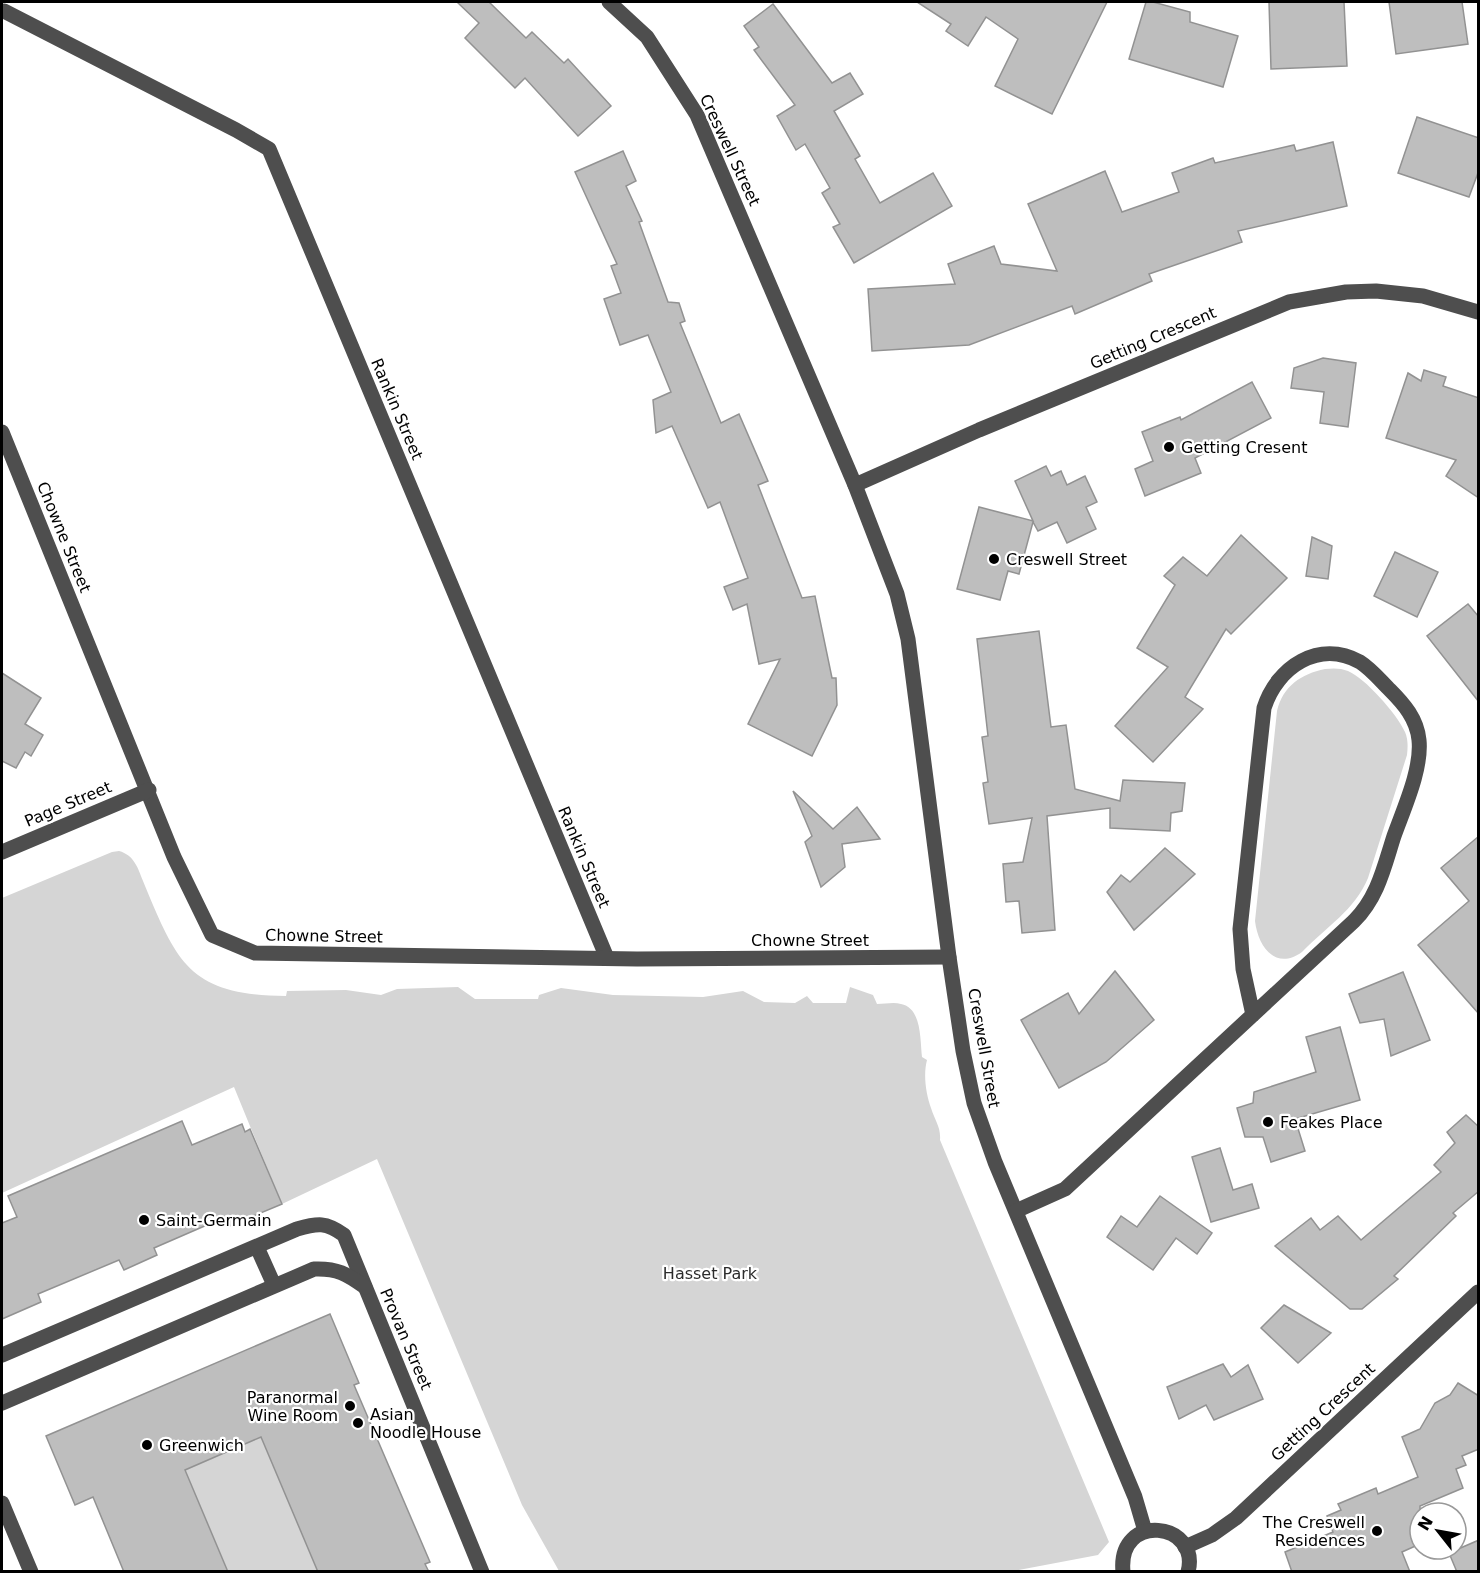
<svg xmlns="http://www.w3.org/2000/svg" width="1480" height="1573" font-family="'DejaVu Sans',sans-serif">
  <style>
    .green { fill: #d5d5d5 }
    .building { fill: #bebebe; stroke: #929292; stroke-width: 1.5 }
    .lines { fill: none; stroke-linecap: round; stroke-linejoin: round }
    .minor { stroke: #4e4e4e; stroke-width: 15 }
    .poi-dot { fill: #000; stroke: #fff; stroke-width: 2 }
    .labels { text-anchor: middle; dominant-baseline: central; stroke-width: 4.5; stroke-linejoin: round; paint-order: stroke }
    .street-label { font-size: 16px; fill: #000; stroke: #fff }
    .poi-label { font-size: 16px; fill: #000; stroke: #fff; text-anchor: start }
    .park-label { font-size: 16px; fill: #2c2c2c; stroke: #fff }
  </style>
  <rect width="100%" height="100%" fill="#fff"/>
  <!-- green -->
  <g class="green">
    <path d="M1325 669C1333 668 1341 668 1348 671 1365 678 1397 714 1405 732 1408 739 1408 746 1407 755L1368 878C1355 910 1326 927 1302 952 1276 971 1258 947 1255 921L1277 711C1283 686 1301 674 1325 669Z"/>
    <path d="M119 851C134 855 138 868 143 881 177 963 189 995 286 996L287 991 346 990 381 995 397 989 458 987 475 999H538L539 995 561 988 613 995 703 997 743 991 764 1002 795 1003 807 996 813 1003H846L850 987 873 995 877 1004C885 1004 894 1002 901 1004 922 1008 920 1040 922 1057L927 1060C923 1075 926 1094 931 1108 935 1121 941 1127 940 1140L1109 1542 1098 1555 1008 1572 559 1571 522 1505 377 1159 282 1204 234 1087 2 1193V898L112 852Z"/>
    <path d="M261 1437 318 1571H228L185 1470Z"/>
  </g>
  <!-- building -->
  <g class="building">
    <path d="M457 2H489L526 38 532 32 564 63 568 59 611 106 578 136 525 78 515 88 465 38 479 23Z"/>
    <path d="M917 2H1107L1052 114 995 86 1018 39 986 17 968 46 946 31 951 24Z"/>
    <path d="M1146 2H1153L1190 12V22L1238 36 1223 87 1129 59Z"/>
    <path d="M1269 2H1344L1347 66 1271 69Z"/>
    <path d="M1389 2H1462L1468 44 1396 54Z"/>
    <path d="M773 4 832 83 850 73 863 94 834 111 860 156 855 159 880 203 933 173 952 206 854 263 833 227 840 224 822 193 830 188 805 144 796 150 777 116 795 105 754 50 759 47 744 26Z"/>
    <path d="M1417 117 1479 138V170L1469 197 1398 173Z"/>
    <path d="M1333 142 1347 206 1238 231 1242 242 1149 274 1152 281 1075 314 1072 306 969 345 872 351 868 289 955 284 948 264 994 246 1001 264 1057 271 1028 204 1105 171 1122 212 1179 192 1172 173 1213 158 1215 163 1294 145 1296 151Z"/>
    <path d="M623 151 636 181 626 186 642 221 639 222 668 302 679 303 685 321 680 323 721 423 739 414 768 481 758 485 802 598 815 596 832 678H836L837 705 812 756 748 724 780 659 759 664 747 604 733 610 724 587 748 578 720 502 708 508 672 426 656 433 653 400 671 392 648 335 620 345 604 299 621 293 611 266 617 264 575 172Z"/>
    <path d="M1323 358 1356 363 1348 427 1320 423 1324 392 1291 388 1294 368Z"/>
    <path d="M1424 370 1446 377 1443 386 1479 398V498L1446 476 1456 460 1386 438 1408 373 1421 381Z"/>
    <path d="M1252 382 1271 418 1195 458 1201 473 1145 496 1135 469 1153 461 1142 432 1180 417 1181 420Z"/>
    <path d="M1046 466 1051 476 1061 471 1067 485 1085 476 1097 502 1086 507 1096 529 1067 543 1057 522 1038 531 1033 522 1019 574 1008 571 1000 600 957 589 979 507 1033 521 1015 481Z"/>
    <path d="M1241 535 1287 578 1231 634 1226 629 1185 697 1203 709 1153 762 1115 726 1168 667 1137 648 1175 585 1164 576 1183 557 1207 576Z"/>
    <path d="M1312 537 1332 546 1328 579 1306 576Z"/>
    <path d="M1395 552 1438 572 1417 617 1374 596Z"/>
    <path d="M1468 604 1479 617V702L1427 636Z"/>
    <path d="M1039 631 1051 727 1066 725 1075 789 1120 801 1123 780 1185 783 1182 811 1171 813 1170 831 1110 828V808L1047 816 1055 930 1022 933 1019 901 1006 902 1003 864 1023 862 1032 818 989 824 983 783 988 782 982 737 988 736 977 639Z"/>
    <path d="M2 673 41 698 25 724 43 735 31 756 25 752 16 768 2 761V762Z"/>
    <path d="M793 791 833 829 857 807 880 839 842 844 845 867 821 887 805 842 812 836Z"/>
    <path d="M1479 836V1014L1418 945 1469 901 1441 868Z"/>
    <path d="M1165 848 1195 874 1134 930 1107 892 1121 875 1130 882Z"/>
    <path d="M1115 971 1154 1020 1106 1062 1059 1088 1021 1020 1068 993 1079 1014Z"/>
    <path d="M1403 972 1430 1040 1391 1056 1384 1019 1360 1023 1349 994Z"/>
    <path d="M1340 1027 1360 1100 1295 1119 1305 1151 1271 1162 1263 1137H1245L1237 1108 1253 1103 1254 1092 1316 1072 1306 1037Z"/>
    <path d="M1466 1115 1479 1127V1191L1453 1213 1456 1216 1394 1276 1398 1279 1362 1309H1350L1275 1246 1311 1218 1320 1230 1338 1216 1361 1240 1441 1172 1434 1165 1455 1143 1447 1132Z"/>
    <path d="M182 1121 192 1145 242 1124 245 1132 250 1129 282 1204 227 1227 223 1218 154 1248 157 1255 124 1270 119 1260 38 1294 41 1302 2 1319V1223L17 1217 8 1196Z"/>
    <path d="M1220 1148 1233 1190 1252 1184 1259 1208 1211 1222 1192 1157Z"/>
    <path d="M1160 1196 1212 1233 1197 1254 1176 1238 1153 1270 1107 1237 1121 1216 1137 1227Z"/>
    <path d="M1284 1305 1331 1333 1298 1363 1261 1328Z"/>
    <path d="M330 1314 359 1383 354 1385 430 1562 425 1564 429 1572H318L261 1437 185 1470 228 1572H124L93 1497 75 1505 46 1436Z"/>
    <path d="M1223 1364 1231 1377 1248 1365 1263 1399 1214 1420 1206 1405 1179 1419 1167 1387Z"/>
    <path d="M1458 1383 1479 1396V1449L1462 1456 1466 1465 1456 1469 1463 1488 1420 1506V1544L1402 1552 1410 1572H1292L1285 1552 1333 1532 1327 1516 1341 1510 1338 1504 1376 1488 1378 1494 1418 1477 1402 1437 1420 1429 1435 1403 1450 1395Z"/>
    <path d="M1479 1540V1572H1457L1449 1553Z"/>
  </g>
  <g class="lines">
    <!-- minor -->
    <g class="minor">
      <path d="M609 2 647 37 697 115 855 485 897 594 908 639 949 957 963 1051 974 1103 995 1162 1135 1497 1145 1531"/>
      <path d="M4 11 236 130 269 149 607 958"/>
      <path d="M2 432 174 857 212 935 255 953 637 959 949 957"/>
      <path d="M855 485 979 430 1289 302 1346 292 1376 291 1423 296 1478 312"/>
      <path d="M2 852 149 790"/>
      <path d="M1016 1211 1065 1189 1354 921C1378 897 1384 867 1394 836 1404 808 1422 769 1419 740 1417 719 1404 704 1390 690 1380 680 1371 669 1360 662 1319 639 1277 667 1264 708L1240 929 1243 969 1253 1015"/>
      <path d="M257 1247 274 1285"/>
      <path d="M2 1355 297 1229C318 1223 326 1222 344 1235L482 1572"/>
      <path d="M2 1403 314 1269C337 1268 347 1274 365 1287"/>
      <path d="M2 1503 31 1572"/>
      <path d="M1185 1547 1212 1535 1236 1518 1478 1292"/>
      <path d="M1123 1572C1117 1511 1201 1522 1188 1572"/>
    </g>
  </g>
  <!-- markers -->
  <g class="poi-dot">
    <circle cx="1169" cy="447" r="6"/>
    <circle cx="994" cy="559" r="6"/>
    <circle cx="1268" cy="1122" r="6"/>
    <circle cx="144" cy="1220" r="6"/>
    <circle cx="350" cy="1406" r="6"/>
    <circle cx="358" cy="1423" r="6"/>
    <circle cx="147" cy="1445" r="6"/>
    <circle cx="1377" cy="1531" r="6"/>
  </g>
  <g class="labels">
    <!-- street labels -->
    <g class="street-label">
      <text transform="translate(730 150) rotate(65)">Creswell Street</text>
      <text transform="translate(1153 338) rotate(-23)">Getting Crescent</text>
      <text transform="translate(397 409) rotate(67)">Rankin Street</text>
      <text transform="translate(64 537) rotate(68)">Chowne Street</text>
      <text transform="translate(68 804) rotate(-23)">Page Street</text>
      <text transform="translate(584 857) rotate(67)">Rankin Street</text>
      <text transform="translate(324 936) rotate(1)">Chowne Street</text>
      <text x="810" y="940">Chowne Street</text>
      <text transform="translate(984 1048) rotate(80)">Creswell Street</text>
      <text transform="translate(406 1339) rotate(67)">Provan Street</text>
      <text transform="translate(1323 1412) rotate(-43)">Getting Crescent</text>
    </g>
    <!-- poi labels -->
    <g class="poi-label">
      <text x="1181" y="447">Getting Cresent</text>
      <text x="1006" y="559">Creswell Street</text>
      <text x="1280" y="1122">Feakes Place</text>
      <text x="156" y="1220">Saint-Germain</text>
      <text x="338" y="1397" text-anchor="end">Paranormal<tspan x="338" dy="18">Wine Room</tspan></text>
      <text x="370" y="1414">Asian<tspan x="370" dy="18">Noodle House</tspan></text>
      <text x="159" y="1445">Greenwich</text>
      <text x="1365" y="1522" text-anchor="end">The Creswell<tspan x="1365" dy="18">Residences</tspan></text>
    </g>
    <!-- park labels -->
    <g class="park-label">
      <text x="710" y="1273">Hasset Park</text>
    </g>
  </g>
  <!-- border -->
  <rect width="1480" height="1573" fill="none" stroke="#000000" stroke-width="6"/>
  <!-- north arrow -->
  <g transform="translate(1438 1531) rotate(301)"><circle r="28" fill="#ffffff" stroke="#999999" stroke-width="1.5"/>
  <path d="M0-4.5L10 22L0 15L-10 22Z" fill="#000000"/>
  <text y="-9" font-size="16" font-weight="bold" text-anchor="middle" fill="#000000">N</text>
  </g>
</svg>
